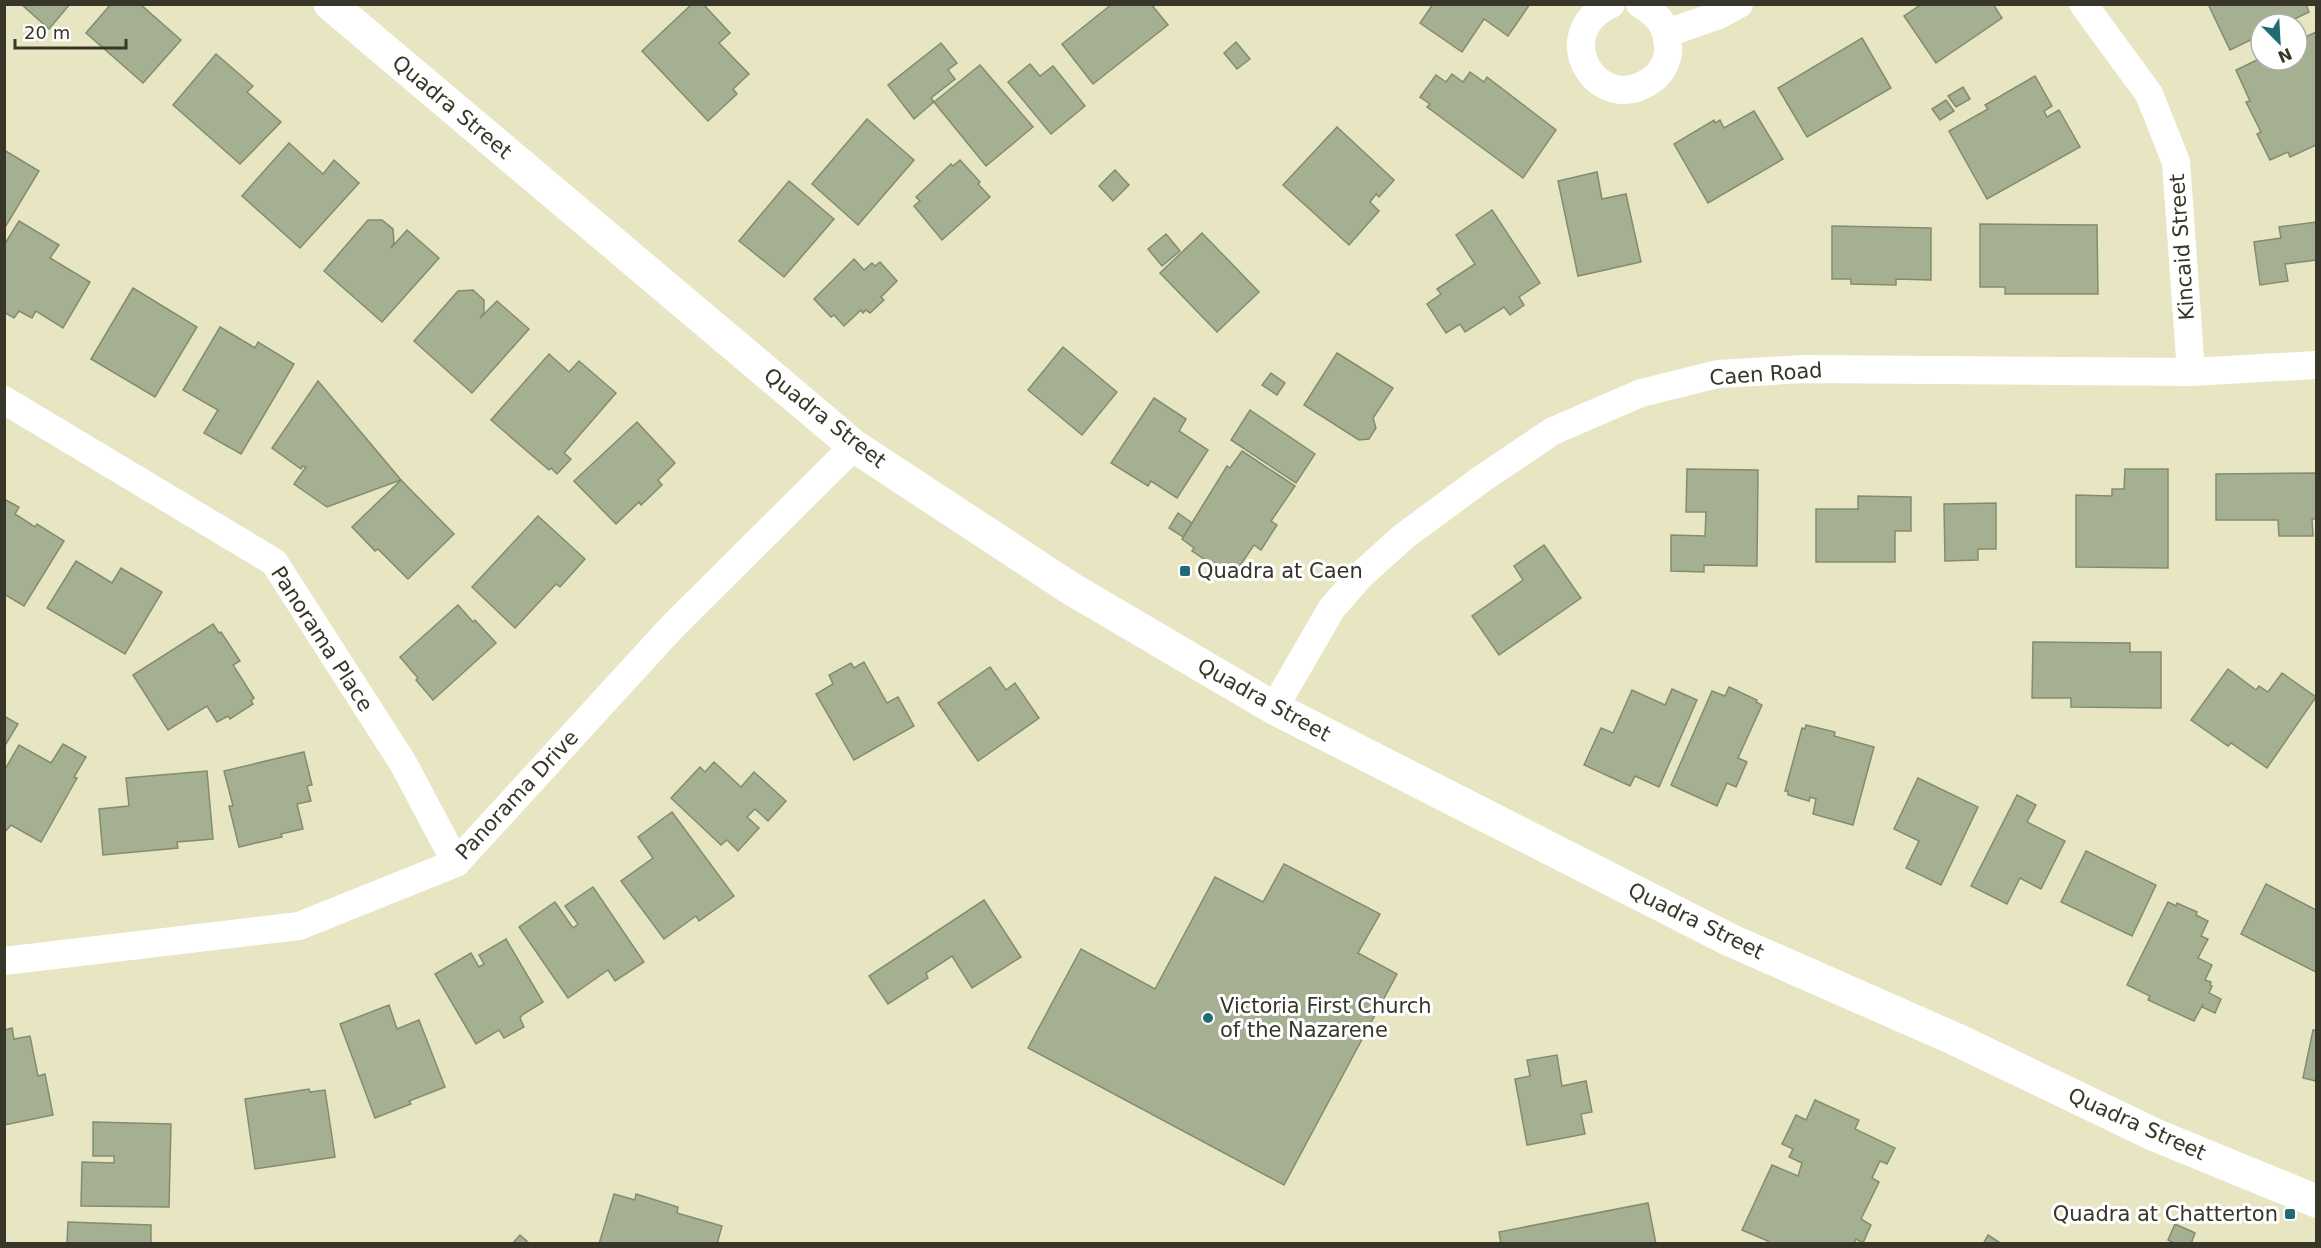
<svg xmlns="http://www.w3.org/2000/svg" width="2321" height="1248" font-family="'DejaVu Sans',sans-serif">
  <style>
    .building { fill: #a4b091; stroke: #828d6f; stroke-width: 1.5 }
    .lines { fill: none; stroke-linecap: round; stroke-linejoin: round }
    .minor { stroke: #fff; stroke-width: 28 }
    .secondary { stroke: #fff; stroke-width: 33 }
    .poi-dot { fill: #216b75; stroke: #fff; stroke-width: 2 }
    .labels { text-anchor: middle; dominant-baseline: central; stroke-width: 6; stroke-linejoin: round; paint-order: stroke }
    .street-label { font-size: 21px; fill: #373628; stroke: #fff }
    .poi-label { font-size: 21px; fill: #373628; stroke: #fff; text-anchor: start }
  </style>
  <rect width="100%" height="100%" fill="#e8e5c2"/>
  <!-- building -->
  <g class="building">
    <path d="M21 4H70L49 29Z"/>
    <path d="M111 4H140L181 40 143 83 86 33Z"/>
    <path d="M692 4H703L730 33 719 43 749 74 733 89 737 94 708 121 642 51Z"/>
    <path d="M1112 4H1151L1168 25 1093 84 1062 44Z"/>
    <path d="M1433 4H1530L1508 36 1484 19 1462 52 1420 23Z"/>
    <path d="M1922 4H1993L2002 18 1936 63 1904 16Z"/>
    <path d="M2208 4H2306L2309 12 2284 24H2261V35L2230 50Z"/>
    <path d="M2316 32V145L2290 157 2288 152 2270 160 2257 134 2261 132 2246 102 2250 101 2236 70 2261 58V60H2297V41Z"/>
    <path d="M1862 38 1891 88 1807 137 1778 88Z"/>
    <path d="M1236 42 1250 59 1237 69 1224 53Z"/>
    <path d="M941 43 957 63 948 70 955 79 931 98 934 102 914 119 888 85Z"/>
    <path d="M216 54 253 86 247 92 281 122 240 164 173 105Z"/>
    <path d="M1030 64 1040 76 1053 66 1085 106 1051 134 1008 82Z"/>
    <path d="M980 65 1033 127 986 166 934 102Z"/>
    <path d="M1470 72 1484 82 1487 77 1556 130 1523 178 1427 107 1430 104 1420 97 1436 75 1446 82 1452 74 1463 82Z"/>
    <path d="M2035 76 2052 106 2044 111 2047 117 2059 110 2080 147 1987 199 1949 131 1988 109 1985 105Z"/>
    <path d="M1963 87 1970 99 1956 107 1948 96Z"/>
    <path d="M1946 100 1954 111 1940 120 1932 109Z"/>
    <path d="M1754 111 1783 159 1708 203 1674 144 1714 120 1715 123 1720 120 1724 128Z"/>
    <path d="M867 119 914 160 858 225 812 184Z"/>
    <path d="M1337 127 1394 180 1379 197 1376 194 1370 202 1379 211 1349 245 1283 185Z"/>
    <path d="M289 143 323 174 334 160 359 183 300 248 242 196Z"/>
    <path d="M4 150 39 171 4 229Z"/>
    <path d="M960 160 980 182 978 184 990 197 942 240 914 206 920 201 916 197 951 164 953 166Z"/>
    <path d="M1115 170 1129 185 1113 201 1099 186Z"/>
    <path d="M1597 172 1602 199 1626 194 1641 262 1578 276 1558 181Z"/>
    <path d="M789 181 834 219 784 277 739 241Z"/>
    <path d="M1492 210 1540 283 1519 297 1524 305 1510 315 1504 307 1465 332 1460 324 1446 333 1427 304 1441 294 1437 289 1475 264 1456 235Z"/>
    <path d="M368 220H382L393 229 394 243 391 248 407 230 439 258 382 322 324 271Z"/>
    <path d="M19 221 59 245 50 258 90 282 63 328 36 311 32 318 19 311 14 318 4 312V245Z"/>
    <path d="M2316 222V260L2285 264 2288 281 2260 285 2254 242 2281 238 2279 227Z"/>
    <path d="M1980 224 2097 225 2098 294H2005V287H1980Z"/>
    <path d="M1832 226 1931 228V280L1896 279V285L1851 284V279H1832Z"/>
    <path d="M1202 233 1259 292 1217 332 1160 273Z"/>
    <path d="M1166 234 1180 251 1162 266 1148 249Z"/>
    <path d="M854 259 864 270 872 263 875 266 880 262 897 281 881 297 884 300 870 313 866 310 863 313 861 310 844 326 834 315 831 317 814 299Z"/>
    <path d="M133 288 197 327 155 397 91 359Z"/>
    <path d="M473 290 484 300V313L480 318 497 301 529 329 472 393 414 341 458 291Z"/>
    <path d="M220 327 255 348 258 342 294 364 241 454 204 433 218 410 183 390Z"/>
    <path d="M1063 347 1117 392 1082 435 1028 390Z"/>
    <path d="M1337 353 1393 388 1373 418 1376 428 1369 439 1359 440 1304 405Z"/>
    <path d="M549 354 569 372 579 361 616 393 564 453 571 459 557 474 551 468 549 470 491 420Z"/>
    <path d="M1271 373 1285 383 1277 395 1262 385Z"/>
    <path d="M318 381 401 480 327 507 294 484 306 467 303 466 301 469 272 448Z"/>
    <path d="M1154 398 1186 419 1179 431 1208 450 1177 498 1151 481 1148 486 1111 463Z"/>
    <path d="M1250 410 1315 454 1296 483 1231 440Z"/>
    <path d="M637 422 675 463 658 480 662 485 641 505 639 502 616 524 574 481Z"/>
    <path d="M1242 451 1295 486 1271 521 1277 525 1261 550 1254 545 1233 576 1215 563 1213 565 1192 551 1194 548 1182 539 1227 466 1230 468Z"/>
    <path d="M1687 469 1758 470 1757 566 1704 565V572L1671 571V535L1705 536 1706 512H1686Z"/>
    <path d="M2125 469H2168V568L2076 567V495L2112 496V489H2124Z"/>
    <path d="M2316 473V519H2312L2313 536H2279L2278 520H2216V474Z"/>
    <path d="M401 480 454 534 408 579 378 549 375 551 352 527Z"/>
    <path d="M1858 496 1911 497V531H1895V562H1816V509H1858Z"/>
    <path d="M4 499 19 507 15 514 35 527 37 524 64 541 24 606 4 594Z"/>
    <path d="M1996 503V549H1978V560L1945 561 1944 504Z"/>
    <path d="M1178 513 1192 523 1183 537 1169 528Z"/>
    <path d="M538 516 585 559 560 587 556 584 515 628 472 587Z"/>
    <path d="M1544 545 1581 598 1499 655 1472 616 1523 580 1514 566Z"/>
    <path d="M76 561 112 583 121 568 162 592 125 654 47 608Z"/>
    <path d="M458 605 473 622 475 620 496 643 433 700 416 680 418 678 400 657Z"/>
    <path d="M213 624 219 633 221 632 240 661 233 665 254 698 251 701 253 704 230 719 228 716 217 722 207 706 168 730 133 675Z"/>
    <path d="M2033 642 2130 643V652H2161V708L2071 707V698H2032Z"/>
    <path d="M864 662 887 703 898 697 914 726 854 760 816 694 833 684 829 675 851 663 854 668Z"/>
    <path d="M990 667 1006 690 1015 683 1039 718 978 761 938 703Z"/>
    <path d="M2228 669 2256 690 2259 686 2268 692 2282 673 2316 697 2267 768 2231 743 2228 746 2191 720Z"/>
    <path d="M1729 687 1757 700 1756 702 1762 705 1738 758 1747 762 1736 787 1727 783 1717 806 1671 785 1712 691 1725 696Z"/>
    <path d="M1672 689 1697 700 1659 787 1635 776 1630 786 1584 765 1601 728 1613 733 1632 690 1665 705Z"/>
    <path d="M4 716 18 724 4 747Z"/>
    <path d="M1806 725 1835 732 1834 736 1874 747 1853 825 1813 814 1816 799 1810 797 1809 801 1788 795V791H1785L1802 728 1805 729Z"/>
    <path d="M63 744 86 757 74 777 77 778 41 842 11 825 4 833V771L19 745 51 763Z"/>
    <path d="M304 752 312 785 307 786 311 801 297 804 303 829 281 834 282 837 239 847 229 806H233L224 771Z"/>
    <path d="M714 762 741 787 754 772 786 801 768 821 755 809 747 817 759 828 738 851 727 840 721 845 671 798 700 767 705 772Z"/>
    <path d="M207 771 213 839 177 842 178 848 103 855 99 809 129 806 126 778Z"/>
    <path d="M1918 778 1978 807 1941 885 1906 868 1919 841 1894 829Z"/>
    <path d="M2017 795 2036 805 2027 822 2065 841 2041 889 2020 878 2007 904 1971 886Z"/>
    <path d="M672 812 734 896 699 921 696 916 664 939 621 881 653 858 638 837Z"/>
    <path d="M2086 851 2156 885 2132 936 2061 902Z"/>
    <path d="M1284 864 1380 914 1358 953 1397 974 1284 1185 1028 1048 1081 949 1155 989 1215 877 1263 902Z"/>
    <path d="M2266 884 2316 910V972L2241 934Z"/>
    <path d="M593 887 644 962 615 981 608 970 568 998 519 927 555 902 573 928 578 924 565 906Z"/>
    <path d="M984 900 1021 957 972 988 952 956 926 973 928 978 888 1004 869 976Z"/>
    <path d="M2168 902 2176 906 2177 903 2197 912 2196 915 2208 921 2201 936 2208 939 2198 958 2212 965 2205 980 2211 982 2210 985 2212 986 2209 993 2221 999 2215 1013 2202 1007 2203 1004 2194 1021 2148 1000 2150 996 2127 985Z"/>
    <path d="M506 939 543 1002 522 1015 520 1018 524 1027 504 1038 499 1030 476 1044 435 974 471 953 479 967 484 964 479 955Z"/>
    <path d="M389 1005 397 1029 419 1020 445 1087 409 1101 411 1104 375 1118 340 1024Z"/>
    <path d="M12 1028 14 1039 30 1036 38 1076 45 1074 53 1115 4 1125V1030Z"/>
    <path d="M2313 1030H2316V1081L2303 1078Z"/>
    <path d="M1557 1055 1562 1086 1586 1081 1592 1112 1581 1114 1585 1134 1527 1145 1515 1079 1530 1076 1527 1060Z"/>
    <path d="M309 1089 310 1092 325 1090 335 1157 255 1169 245 1099Z"/>
    <path d="M1815 1100 1859 1120 1855 1129 1895 1148 1887 1164 1880 1161 1872 1178 1879 1182 1861 1219 1871 1225 1863 1243 1856 1239 1854 1244H1767L1768 1241 1742 1230 1772 1165 1798 1176 1802 1163 1789 1157 1793 1149 1782 1144 1796 1115 1806 1120Z"/>
    <path d="M93 1122 171 1124 169 1207 81 1206 82 1162 114 1163V1156H93Z"/>
    <path d="M614 1194 635 1200 636 1194 678 1207 677 1213 722 1226 717 1244H599Z"/>
    <path d="M1648 1203 1656 1244H1501L1499 1232Z"/>
    <path d="M68 1222 151 1225V1244H67Z"/>
    <path d="M2175 1224 2195 1233 2191 1244H2176L2168 1240Z"/>
    <path d="M520 1235 530 1244H512Z"/>
    <path d="M1988 1235 2002 1244H1983Z"/>
  </g>
  <g class="lines">
    <!-- minor -->
    <g class="minor">
      <path d="M1611 4C1546 34 1599 120 1653 79 1662 72 1669 59 1668 48 1667 25 1659 16 1640 4"/>
      <path d="M2083 4 2149 94 2176 162 2191 372"/>
      <path d="M1667 33 1719 15 1739 4"/>
      <path d="M4 400 274 562 403 763 456 863"/>
      <path d="M1274 708 1332 608 1361 575 1403 537 1483 478 1553 431 1641 393 1718 374 1804 369 2191 372 2316 365"/>
      <path d="M4 961 299 926 456 863 672 627 854 446"/>
    </g>
    <!-- secondary -->
    <path class="secondary" d="M330 4 854 446 1070 588 1274 708 1730 940 1955 1039 2155 1135 2316 1201"/>
  </g>
  <!-- markers -->
  <g class="poi-dot">
    <rect x="1179" y="565" width="12" height="12" rx="3"/>
    <circle cx="1208" cy="1018" r="6"/>
    <rect x="2284" y="1208" width="12" height="12" rx="3"/>
  </g>
  <g class="labels">
    <!-- street labels -->
    <g class="street-label">
      <text transform="translate(452 107) rotate(40)">Quadra Street</text>
      <text transform="translate(2182 247) rotate(-94)">Kincaid Street</text>
      <text transform="translate(1766 374) rotate(-4)">Caen Road</text>
      <text transform="translate(825 418) rotate(38)">Quadra Street</text>
      <text transform="translate(322 639) rotate(57)">Panorama Place</text>
      <text transform="translate(1264 700) rotate(29)">Quadra Street</text>
      <text transform="translate(517 795) rotate(-47)">Panorama Drive</text>
      <text transform="translate(1696 921) rotate(26)">Quadra Street</text>
      <text transform="translate(2137 1124) rotate(24)">Quadra Street</text>
    </g>
    <!-- poi labels -->
    <g class="poi-label">
      <text x="1197" y="571">Quadra at Caen</text>
      <text x="1220" y="1006">Victoria First Church<tspan x="1220" dy="24">of the Nazarene</tspan></text>
      <text x="2278" y="1214" text-anchor="end">Quadra at Chatterton</text>
    </g>
  </g>
  <!-- border -->
  <rect width="2321" height="1248" fill="none" stroke="#373628" stroke-width="12"/>
  <!-- north arrow -->
  <g transform="translate(2279 42) rotate(156)"><circle r="28" fill="#ffffff" stroke="#afafa9" stroke-width="1.5"/>
  <path d="M0-4.5L10 22L0 15L-10 22Z" fill="#216b75"/>
  <text y="-9" font-size="16" font-weight="bold" text-anchor="middle" fill="#373628">N</text>
  </g>
  <!-- scale -->
  <path d="M15 39v9h111v-9" fill="none" stroke="#373628" stroke-width="3"/>
  <text x="24" y="39" font-size="18" fill="#373628" stroke="#ffffff" stroke-width="4.5" paint-order="stroke">20 m</text>
</svg>
